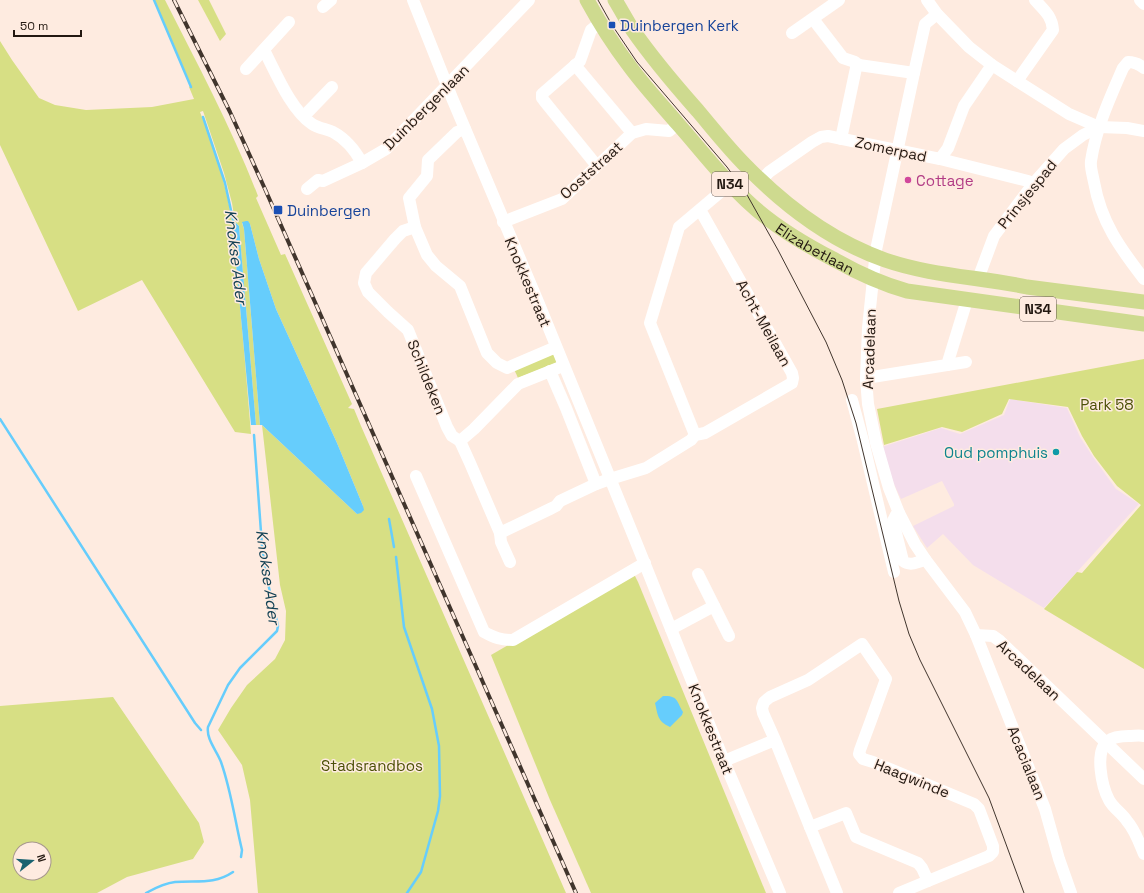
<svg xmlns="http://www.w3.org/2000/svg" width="1144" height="893" font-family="'Space Grotesk',sans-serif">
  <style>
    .industrial { fill: #f4deec }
    .green { fill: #d7df84; fill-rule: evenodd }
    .water { fill: #66cdfc }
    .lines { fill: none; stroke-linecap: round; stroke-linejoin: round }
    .stream { stroke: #66cdfc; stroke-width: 2.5 }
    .minor { stroke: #fff; stroke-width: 12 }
    .major { stroke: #ceda8f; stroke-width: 15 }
    .tram { stroke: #41352d; stroke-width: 1 }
    .rail-casing { stroke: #41352d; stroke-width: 4 }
    .rail { stroke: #feebe0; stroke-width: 2.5; stroke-dasharray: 8; stroke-linecap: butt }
    .transit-dot { fill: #1a4fb4; stroke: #feebe0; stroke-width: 1.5 }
    .hotel-dot { fill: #d1479c; stroke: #feebe0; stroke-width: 1.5 }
    .culture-dot { fill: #0f9aa8; stroke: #feebe0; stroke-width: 1.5 }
    .labels { text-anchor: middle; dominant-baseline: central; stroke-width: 3; stroke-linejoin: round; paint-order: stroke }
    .shield { fill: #feebe0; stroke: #65574f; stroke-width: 1 }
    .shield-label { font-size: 14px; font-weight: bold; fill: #231811 }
    .transit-label { font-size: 15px; fill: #164399; stroke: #feebe0; text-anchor: start }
    .street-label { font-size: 15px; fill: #231811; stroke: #feebe0 }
    .hotel-label { font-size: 15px; fill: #b23c85; stroke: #feebe0; text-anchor: start }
    .park-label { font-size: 15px; fill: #4c5007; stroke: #feebe0 }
    .culture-label { font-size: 15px; fill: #0d838f; stroke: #feebe0; text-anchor: end }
    .water-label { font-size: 16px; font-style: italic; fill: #144255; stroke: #feebe0 }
  </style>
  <rect width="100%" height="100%" fill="#feebe0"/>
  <!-- industrial -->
  <path class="industrial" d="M1010 399 1067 408 1080 437 1093 457 1116 489 1139 504 1044 608 973 565 943 534 927 548 913 526 954 506V504L942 481 901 499 893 482 882 447 941 428 960 434 1004 415Z"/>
  <!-- green -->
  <g class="green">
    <path d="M154 0H165C198 65 232 129 258 196L256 198 281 255 285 254 352 404 348 408 354 409 361 426 566 893H258L250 800 242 765 218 730 231 708 247 685 275 659 285 640 286 611 280 585 262 425 357 514 363 506 337 443 276 309 259 259 250 224 242 223 244 229 260 425H256L239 226 235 222 232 203 224 173 203 111 200 112C214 147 226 184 232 221L244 350 251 434 235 432 142 280 78 311 0 145V41L12 60 39 98 55 105 86 110 152 107 194 99 189 87 191 85Z"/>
    <path d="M198 0H209L226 34 220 41Z"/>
    <path d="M554 354 557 361 556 363 518 378 514 369Z"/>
    <path d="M1144 359V669L1044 609 1077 572 1082 573 1141 505 1117 486 1094 456 1082 436 1068 407 1009 399 1002 414 962 432 942 427 884 445 877 409Z"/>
    <path d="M633 572 638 582 766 893H591L550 800 491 655Z"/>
    <path d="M113 697 199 823 204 842 193 859 127 877 97 893H0V706ZM20 849H44V873H20Z"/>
  </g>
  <!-- water -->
  <g class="water">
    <path d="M232 221 235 222 239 226 256 425H251Z"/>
    <path d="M246 221H248L250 224 259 259 276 309 337 443 363 506 364 510 361 513 357 514 262 425H260L244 229 242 222Z"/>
    <path d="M663 696C678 695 677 702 683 712L682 715 670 727C657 721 658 715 655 703Z"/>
  </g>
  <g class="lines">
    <!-- stream -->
    <g class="stream">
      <path d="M154 0 191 87"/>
      <path d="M203 117 225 183 234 224"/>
      <path d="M0 419 195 723 201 730"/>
      <path d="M389 519 394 547"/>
      <path d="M396 557 404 627 432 709 439 746 440 796 438 811 421 872 407 893"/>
      <path d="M241 857 242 850C235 821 231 790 221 762 217 751 206 739 208 727L228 685 240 668 277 631 278 626 266 575 262 546 254 435"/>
      <path d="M146 893C155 888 165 883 175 882 196 880 214 885 233 872"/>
    </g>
    <!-- minor -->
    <g class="minor">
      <path d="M413 0 452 98 539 304 636 542 724 761 780 893"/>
      <path d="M927 0 937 14 969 47 992 65 1069 114 1099 127 1127 128 1144 131"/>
      <path d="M1140 0 1144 4"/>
      <path d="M323 7 331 0"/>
      <path d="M937 14 925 24 914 73 876 250 868 328 866 378 868 404 876 443 889 488 899 513 915 544 925 559 965 612 976 635 1045 809 1059 859 1071 893"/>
      <path d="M813 19 843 58 855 62 859 65"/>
      <path d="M792 33 839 0"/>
      <path d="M264 50C276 73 291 110 312 124 318 128 326 129 333 132 346 139 355 150 362 163"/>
      <path d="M575 65 632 133"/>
      <path d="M1144 68C1139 64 1134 62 1128 62L1123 68C1110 98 1096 128 1091 161 1090 167 1093 176 1094 182 1101 222 1120 248 1144 279"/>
      <path d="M246 69 289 22"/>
      <path d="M1017 81 1053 30C1052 16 1044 10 1035 0"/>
      <path d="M304 116 332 87"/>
      <path d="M841 139 856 68 859 65 914 73"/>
      <path d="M940 159 948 148 964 106 992 65"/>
      <path d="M597 166 545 102 542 98V94L580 61 591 30 600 23"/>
      <path d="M761 181 769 172 812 142 821 137 828 136 940 159 1028 181 1033 184"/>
      <path d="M307 189 318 180 323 181 362 163 386 149 529 0"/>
      <path d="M503 222 562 199 632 133 646 129 669 131 678 124"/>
      <path d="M415 227 427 255 436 266 460 286 487 353 497 363 507 368 556 347"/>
      <path d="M978 279 994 236 1033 184 1064 149 1083 135 1099 127"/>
      <path d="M947 365 966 362"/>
      <path d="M550 371 566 408 596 484"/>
      <path d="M866 378 947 365 967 300"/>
      <path d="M852 400 863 441 894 572"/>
      <path d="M695 435 650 323 679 227 730 184"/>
      <path d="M460 441 452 436 447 427 408 330 388 312 368 292 364 283 366 273 395 239 403 231 415 227 409 198 427 176 428 160 457 132 465 129"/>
      <path d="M416 476 484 632C495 638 501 640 513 640L645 563"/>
      <path d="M899 513 896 515 893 521 903 561C909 566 919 563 925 559"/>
      <path d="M500 533 550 509 556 506 560 501 596 484 610 479 646 468 691 440 695 435 705 433 792 383 793 378 792 373 703 215 699 211"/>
      <path d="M510 562 501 542 500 533 470 463 460 441 474 429 518 384 563 366"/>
      <path d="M698 574 729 636"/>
      <path d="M671 629 714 606"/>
      <path d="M976 635 993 636 1000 641 1144 779"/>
      <path d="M1144 736C1139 735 1134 736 1129 736 1122 736 1113 737 1108 741 1094 751 1102 787 1109 800 1113 808 1122 813 1127 821 1135 830 1139 842 1144 854"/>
      <path d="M724 761 775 740 763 713 762 708 764 702 770 697 808 680 862 644 886 679 870 723 860 750 859 754 863 759 873 762 974 804 979 809 993 846V852L989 856 928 881 922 868 918 863 856 837 846 813 810 827 775 740"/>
      <path d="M810 827 837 893"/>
      <path d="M899 893 928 881"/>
    </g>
    <!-- major -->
    <g class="major">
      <path id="s1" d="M587 0C599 22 612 43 628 64 643 85 661 104 678 124 701 150 722 178 747 201 773 226 804 244 835 260 858 273 882 284 907 291L1144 324"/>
      <path d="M615 0C621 10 626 19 632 29 652 58 675 85 698 111 714 130 729 149 746 166 785 206 831 241 885 260 931 276 980 277 1027 287L1144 302"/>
    </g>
    <!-- tram -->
    <path class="tram" d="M598 0 612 25 637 62 727 167 746 193 778 250 826 342 842 380 856 423 899 601 909 634 920 660 989 798 1024 893"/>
    <!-- rail casing -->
    <g class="rail-casing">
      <path id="rail" d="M174 0 230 112 265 189 576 893"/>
    </g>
    <!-- rail -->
    <use href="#rail" class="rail"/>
  </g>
  <!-- markers -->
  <g class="transit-dot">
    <rect x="608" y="21" width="8" height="8" rx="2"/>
    <rect x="273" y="205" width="10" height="10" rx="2"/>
  </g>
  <circle class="hotel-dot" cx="908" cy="180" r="4"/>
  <circle class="culture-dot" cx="1056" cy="452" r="4"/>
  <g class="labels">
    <!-- shield labels -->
    <g class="shield">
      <rect x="712" y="172" width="36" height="24" rx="3"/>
      <rect x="1020" y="297" width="36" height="24" rx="3"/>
    </g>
    <g class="shield-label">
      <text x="730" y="184">N34</text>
      <text x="1038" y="309">N34</text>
    </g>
    <!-- transit labels -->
    <g class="transit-label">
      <text x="620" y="25">Duinbergen Kerk</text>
      <text x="287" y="210">Duinbergen</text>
    </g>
    <!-- street labels -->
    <g class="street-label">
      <text transform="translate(426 107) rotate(-45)">Duinbergenlaan</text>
      <text transform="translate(891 149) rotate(12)">Zomerpad</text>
      <text transform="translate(591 170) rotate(-42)">Ooststraat</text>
      <text transform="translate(1027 194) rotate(-51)">Prinsjespad</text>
      <text stroke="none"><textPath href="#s1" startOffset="341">Elizabetlaan</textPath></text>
      <text transform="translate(528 282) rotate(67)">Knokkestraat</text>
      <text transform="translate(764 323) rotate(61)">Acht-Meilaan</text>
      <text transform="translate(869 349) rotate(-88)">Arcadelaan</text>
      <text transform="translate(427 377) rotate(68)">Schildeken</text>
      <text transform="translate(1029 670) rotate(43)">Arcadelaan</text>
      <text transform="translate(711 729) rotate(68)">Knokkestraat</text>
      <text transform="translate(1027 763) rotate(68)">Acacialaan</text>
      <text transform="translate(912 778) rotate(22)">Haagwinde</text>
    </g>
    <!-- hotel labels -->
    <g class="hotel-label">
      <text x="916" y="180">Cottage</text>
    </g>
    <!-- park labels -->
    <g class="park-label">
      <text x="1107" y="404">Park 58</text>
      <text x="372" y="765">Stadsrandbos</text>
    </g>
    <!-- culture labels -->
    <g class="culture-label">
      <text x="1048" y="452">Oud pomphuis</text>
    </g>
    <!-- water labels -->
    <g class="water-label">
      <text transform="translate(236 257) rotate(83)">Knokse Ader</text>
      <text transform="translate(268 577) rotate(82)">Knokse Ader</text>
    </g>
  </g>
  <!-- north arrow -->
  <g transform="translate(32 861) rotate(73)"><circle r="19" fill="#feebe0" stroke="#a6978d"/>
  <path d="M0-3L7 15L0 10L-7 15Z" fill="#196270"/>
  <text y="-6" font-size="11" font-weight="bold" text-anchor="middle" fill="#231811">N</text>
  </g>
  <!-- scale -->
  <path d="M14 30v6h67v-6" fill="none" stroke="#231811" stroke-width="2"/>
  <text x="20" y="30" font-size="12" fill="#231811" stroke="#feebe0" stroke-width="3" paint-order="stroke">50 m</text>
</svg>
